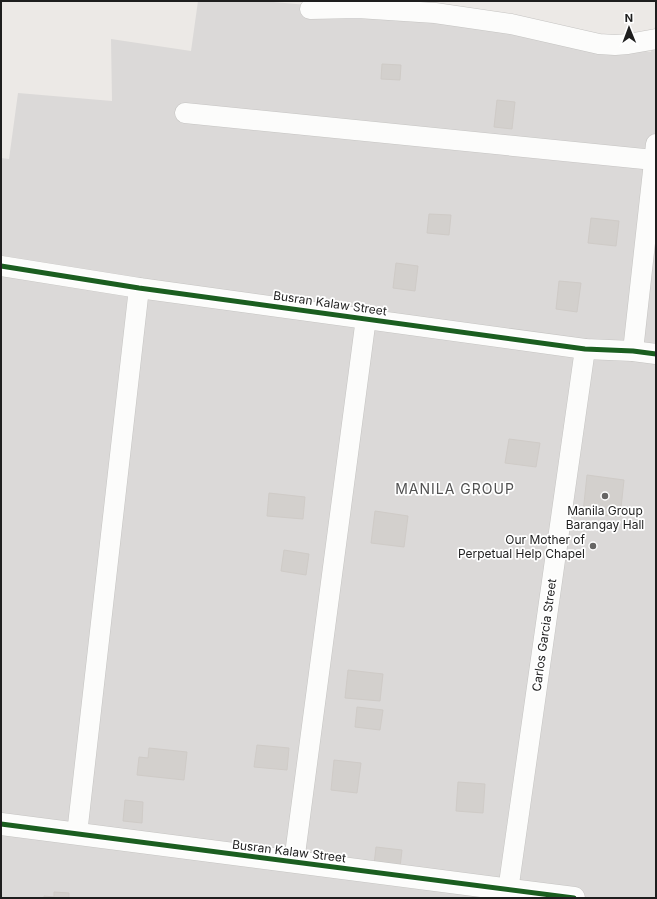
<svg xmlns="http://www.w3.org/2000/svg" width="657" height="899" font-family="Inter,sans-serif">
  <style>
    .residential { fill: #dbd9d8 }
    .building { fill: #d3d0cd; stroke: #cfcbc7 }
    .lines { fill: none; stroke-linecap: round; stroke-linejoin: round }
    .minor-casing { stroke: #c5c4c2; stroke-width: 21 }
    .tertiary-casing { stroke: #c5c4c2; stroke-width: 23 }
    .minor { stroke: #fcfcfb; stroke-width: 20 }
    .tertiary { stroke: #fcfcfb; stroke-width: 22 }
    .cycleway-casing { stroke: #fff; stroke-width: 8 }
    .cycleway { stroke: #1b5e20; stroke-width: 5 }
    .poi-dot { fill: #666564; stroke: #fff; stroke-width: 1.5 }
    .labels { text-anchor: middle; dominant-baseline: central; stroke-width: 3.5; stroke-linejoin: round; paint-order: stroke }
    .street-label { font-size: 12px; fill: #1e1e1e; stroke: #fff }
    .poi-label { font-size: 12px; fill: #1e1e1e; stroke: #fff }
    .quarter-label { font-size: 14px; letter-spacing: 1px; fill: #515151; stroke: #fff }
  </style>
  <rect width="100%" height="100%" fill="#ece9e6"/>
  <!-- residential -->
  <path class="residential" d="M198 1H262L466 19 651 52 656 20V898H1V158L9 159 18 93 112 101 111 39 191 51Z"/>
  <!-- building -->
  <g class="building">
    <path d="M382 64 401 65 400 80 381 79Z"/>
    <path d="M497 100 515 102 512 129 494 127Z"/>
    <path d="M429 214 451 215 449 235 427 233Z"/>
    <path d="M591 218 619 221 616 246 588 243Z"/>
    <path d="M396 263 418 266 415 291 393 288Z"/>
    <path d="M559 281 581 283 577 312 556 309Z"/>
    <path d="M509 439 540 443 536 467 505 463Z"/>
    <path d="M587 475 624 480 620 517 583 513Z"/>
    <path d="M269 493 305 497 303 519 267 516Z"/>
    <path d="M375 511 408 516 404 547 371 543Z"/>
    <path d="M284 550 309 554 306 575 281 571Z"/>
    <path d="M348 670 383 674 380 701 345 698Z"/>
    <path d="M357 707 383 710 380 730 355 727Z"/>
    <path d="M257 745 289 748 287 770 254 767Z"/>
    <path d="M149 748 187 752 184 780 137 775 139 757 148 758Z"/>
    <path d="M334 760 361 763 357 793 331 790Z"/>
    <path d="M458 782 485 784 483 813 456 811Z"/>
    <path d="M125 800 143 802 142 823 123 821Z"/>
    <path d="M376 847 402 850 400 867 374 865Z"/>
    <path d="M54 892 69 893V898H44V896L54 897Z"/>
  </g>
  <g class="lines">
    <!-- minor casing -->
    <g class="minor-casing">
      <g id="minor">
        <path d="M310 9 358 8 435 13 511 24 599 44 615 45 628 44 656 39"/>
        <path d="M185 113 654 160"/>
        <path d="M1 266 139 288 585 349 633 351 656 354"/>
        <path d="M633 351 656 144"/>
        <path d="M77 834 139 288"/>
        <path d="M294 862 366 318"/>
        <path d="M507 898 585 349"/>
      </g>
    </g>
    <!-- tertiary casing -->
    <g class="tertiary-casing">
      <path id="tertiary" d="M1 824 574 898"/>
    </g>
    <!-- minor -->
    <use href="#minor" class="minor"/>
    <!-- tertiary -->
    <use href="#tertiary" class="tertiary"/>
    <!-- cycleway casing -->
    <g class="cycleway-casing">
      <g id="cycleway">
        <path d="M1 266 139 288 585 349 633 351 656 354"/>
        <path d="M1 824 574 898"/>
      </g>
    </g>
    <!-- cycleway -->
    <use href="#cycleway" class="cycleway"/>
  </g>
  <!-- markers -->
  <g class="poi-dot">
    <circle cx="605" cy="496" r="4"/>
    <circle cx="593" cy="546" r="4"/>
  </g>
  <g class="labels">
    <!-- street labels -->
    <g class="street-label">
      <text transform="translate(330 303) rotate(8)">Busran Kalaw Street</text>
      <text transform="translate(544 635) rotate(-82)">Carlos Garcia Street</text>
      <text transform="translate(289 851) rotate(7)">Busran Kalaw Street</text>
    </g>
    <!-- poi labels -->
    <g class="poi-label">
      <text x="605" y="510">Manila Group<tspan x="605" dy="14">Barangay Hall</tspan></text>
      <text x="585" y="539" text-anchor="end">Our Mother of<tspan x="585" dy="14">Perpetual Help Chapel</tspan></text>
    </g>
    <!-- quarter labels -->
    <g class="quarter-label">
      <text x="455" y="488">MANILA GROUP</text>
    </g>
  </g>
  <!-- border -->
  <rect width="657" height="899" fill="none" stroke="#1e1e1e" stroke-width="4"/>
  <!-- north arrow -->
  <g transform="translate(629 28) rotate(359)" stroke="#ffffff" stroke-width="3" paint-order="stroke">
  <path d="M0-3L7 15L0 10L-7 15Z" fill="#1e1e1e"/>
  <text y="-6" font-size="11" font-weight="bold" text-anchor="middle" fill="#1e1e1e">N</text>
  </g>
</svg>
